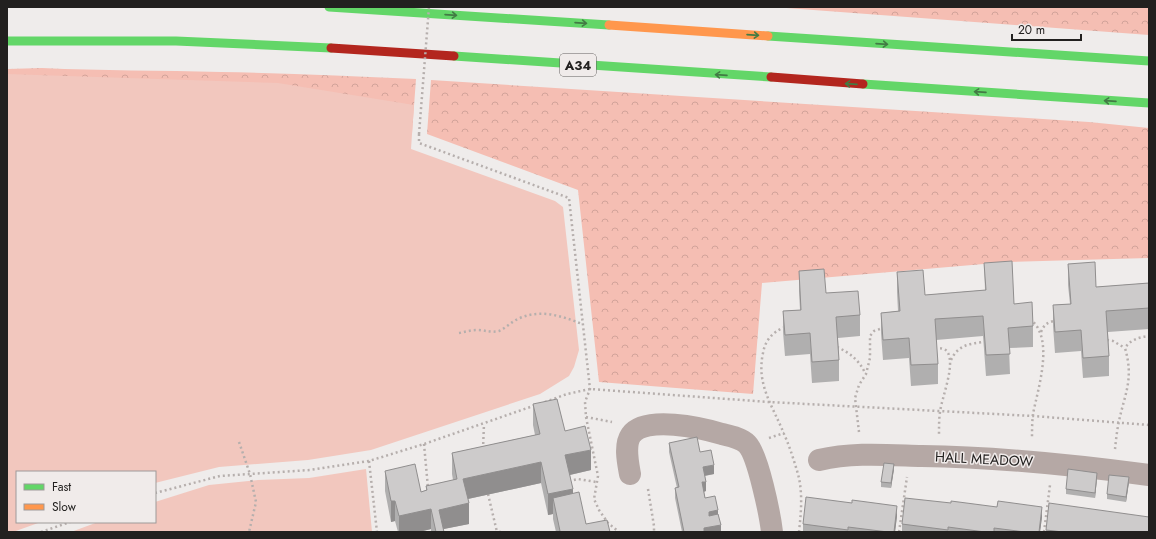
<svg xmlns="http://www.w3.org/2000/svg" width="1156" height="539" font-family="Jost,sans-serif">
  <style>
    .forest { fill: url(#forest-crowns) }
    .park { fill: #f2c7be }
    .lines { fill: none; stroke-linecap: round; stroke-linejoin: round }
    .path { stroke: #b6afad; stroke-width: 2.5; stroke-dasharray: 2 3; stroke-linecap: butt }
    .street { stroke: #b5a8a5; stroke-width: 22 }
    .fast { stroke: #63d668; stroke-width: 9 }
    .slow { stroke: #ff974d; stroke-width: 9 }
    .jam { stroke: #b3261e; stroke-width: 9 }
    .path-bridge { stroke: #b6afad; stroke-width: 2.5; stroke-dasharray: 2 3; stroke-linecap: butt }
    .wall { fill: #b0afaf }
    .shaded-wall { fill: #908e8e }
    .building { fill: #cdcbcb; stroke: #908e8e }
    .oneway { stroke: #427b44 }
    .labels { text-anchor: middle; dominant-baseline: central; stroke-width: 3; stroke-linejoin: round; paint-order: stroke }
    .shield { fill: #f0ebea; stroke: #605d5c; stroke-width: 1 }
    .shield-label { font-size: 13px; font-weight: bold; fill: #22201f }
    .street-label { font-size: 14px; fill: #22201f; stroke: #f0ebea }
  </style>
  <defs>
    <pattern id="forest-crowns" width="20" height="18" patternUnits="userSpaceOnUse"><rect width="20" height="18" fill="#f5beb3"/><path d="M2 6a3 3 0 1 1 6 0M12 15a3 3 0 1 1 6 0" fill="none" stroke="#d2a39a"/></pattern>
  </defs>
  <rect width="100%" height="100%" fill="#efeceb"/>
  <!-- forest -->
  <g class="forest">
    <path d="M773 7H1149V35Z"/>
    <path d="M42 68C102 71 161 70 221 72 286 73 351 76 416 79L412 133 7 105V69Z"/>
    <path d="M431 80 1089 122 1149 128V258L1007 262 762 283 753 394 599 382 578 190 427 134Z"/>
  </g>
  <!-- park -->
  <g class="park">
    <path d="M7 74 278 83 414 105 411 149 555 201 563 207 579 350 574 367 569 376 540 394 371 450 308 460 219 467 155 483V472H17V522H41L13 532H7Z"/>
    <path d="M366 469 372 532H71L98 522H155V502L209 485 258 480 309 478Z"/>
  </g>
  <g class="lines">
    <!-- path -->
    <g class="path">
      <path d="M419 134V143L569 198 590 389 585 402 586 417 598 476 594 499 599 510 608 523 619 532"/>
      <path d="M1030 319C1055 338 1038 388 1033 414 1032 422 1032 431 1032 439"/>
      <path d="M785 327C772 332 765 341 763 353 756 385 773 406 784 434 790 447 794 461 798 474 803 493 801 513 799 532"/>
      <path d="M1041 332C1044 325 1047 322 1055 321"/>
      <path d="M459 333C465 332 471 330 477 330 485 330 491 333 499 331 506 328 512 321 520 318 541 309 562 316 582 324"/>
      <path d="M1107 340 1113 341 1125 348"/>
      <path d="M837 347C850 353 859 360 865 373"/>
      <path d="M935 348C940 348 946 348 948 353 955 366 942 397 940 412 939 419 939 426 939 434"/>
      <path d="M951 360C958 345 969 344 983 342"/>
      <path d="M545 402 567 394 590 389 769 402 1033 416 1149 425"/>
      <path d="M586 417 612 422"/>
      <path d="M859 432 855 398 859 385 866 374 870 358V336L874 331 883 328"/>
      <path d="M769 438 784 433"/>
      <path d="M239 442 250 474 256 502 249 532"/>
      <path d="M424 444 428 488"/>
      <path d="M483 449 484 424"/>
      <path d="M1115 449C1116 440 1117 430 1119 421 1125 393 1134 379 1125 348 1130 340 1139 337 1149 336"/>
      <path d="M369 461 377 532"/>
      <path d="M569 481 578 479 596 482"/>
      <path d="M648 489 654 526V532"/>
      <path d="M155 493 220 476 310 470 369 461 424 444 536 405"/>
      <path d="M488 494 497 532"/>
      <path d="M41 532 70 522"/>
      <path d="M499 532H503"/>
      <path d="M899 532 907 477"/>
      <path d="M1044 532 1050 485"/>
    </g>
    <!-- street -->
    <g class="street">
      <path d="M819 460C853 452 887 455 922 456 998 457 1074 465 1149 475"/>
      <path d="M630 474C628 463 624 445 631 435 645 415 702 428 722 434 730 436 741 438 747 444 758 455 770 515 772 532"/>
    </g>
    <!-- fast -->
    <g class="fast">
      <path d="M329 7 609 25"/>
      <path d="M768 36 1149 61"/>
      <path d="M7 41H176L331 48"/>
      <path d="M454 56 771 77"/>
      <path d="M863 84 1149 103"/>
    </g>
    <!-- slow -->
    <path class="slow" d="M609 25 768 36"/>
    <!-- jam -->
    <g class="jam">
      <path d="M331 48 454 56"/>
      <path d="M771 77 863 84"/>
    </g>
    <!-- path-bridge -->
    <path class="path-bridge" d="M419 134 429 7"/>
  </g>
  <!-- wall -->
  <g class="wall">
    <path d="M984 263 1014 304 1033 326V347L1009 348 1010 374 986 376 983 336 936 340 938 364V384L911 386 909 358 883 360 881 333V313L898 311 897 292V272L925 295 985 290Z"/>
    <path d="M1068 264 1096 287 1149 283V329L1108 332 1109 356V376L1083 378 1081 351 1055 353 1053 326V305L1070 304 1068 285Z"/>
    <path d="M799 271 826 293 860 315V336L838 338 839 360V381L812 383 810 354 785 356 783 332V311L800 310 799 291Z"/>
    <path d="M533 404 565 431 591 470 570 475 573 494 586 524 610 532H556L553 519V514L548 515 541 483 468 499 469 524 443 529 444 532H431V529L419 532H398L395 521 391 522 385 491V471L421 492 426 490V486L453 480 452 474V453L535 435 533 425Z"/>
    <path d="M669 443 700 452 714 474 705 476 706 491 704 492 705 498 718 514 721 532H682L675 498V488H677L669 452Z"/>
    <path d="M894 469 891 488 881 487V482Z"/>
    <path d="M1097 478 1095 498 1066 494V489Z"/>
    <path d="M1129 482 1126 502 1107 499V494Z"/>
    <path d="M897 516 895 532H803V524Z"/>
    <path d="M1042 517 1040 532H902V524Z"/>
    <path d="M1046 530 1149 532H1046Z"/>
  </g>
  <!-- shaded-wall -->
  <g class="shaded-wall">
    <path d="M591 450V470L565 476V455Z"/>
    <path d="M541 462V483L463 500V479Z"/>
    <path d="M894 464V469L891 488V483Z"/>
    <path d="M714 465V474L703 476V467Z"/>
    <path d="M1097 473V478L1095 498V493Z"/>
    <path d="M1129 477V482L1126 502V497Z"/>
    <path d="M702 482H706V491L702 492Z"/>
    <path d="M573 489V509L553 498V514L548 515V494Z"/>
    <path d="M391 501H395V521L391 522Z"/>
    <path d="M469 503V524L439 530V510Z"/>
    <path d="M897 506V516L895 532H894Z"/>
    <path d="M1042 507V517L1040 532H1039Z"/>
    <path d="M431 509V529L419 532H399V516Z"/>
    <path d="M718 510V520L709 522V512Z"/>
    <path d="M721 525V532H704V528Z"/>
  </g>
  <!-- building -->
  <g class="building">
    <path d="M1012 261 1014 304 1032 302 1033 326 1008 328 1010 354 986 355 983 316 935 319 938 364 911 365 909 338 883 340 881 313 900 311 897 272 923 270 925 295 986 290 984 263Z"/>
    <path d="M1095 262 1096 287 1149 283V308L1106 311 1109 356 1083 358 1081 330 1055 332 1053 305 1071 304 1068 264Z"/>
    <path d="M824 269 826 293 858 291 860 315 836 317 839 360 812 362 810 333 785 335 783 311 801 310 799 271Z"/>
    <path d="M557 399 565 431 585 426 591 450 565 455 573 489 548 494 541 462 463 479 469 503 439 510 444 532H436L431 509 399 516 395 501H391L385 471 415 464 421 492 427 490 426 486 457 479 452 453 540 434 533 404Z"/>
    <path d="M697 437 700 452 711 450 714 465 703 467 706 482H702L705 498 715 496 718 510 709 512V516L718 514 721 525 704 528V532H684L675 488 679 487 669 443Z"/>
    <path d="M884 463 894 464 891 483 881 482Z"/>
    <path d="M1068 469 1097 473 1095 493 1066 489Z"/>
    <path d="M1109 475 1129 477 1126 497 1107 494Z"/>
    <path d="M579 492 586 524 607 520 610 532H557L560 531 553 498Z"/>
    <path d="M806 497 852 503V500L897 506 894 532H888L848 527V530L803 524Z"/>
    <path d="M905 498 951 503V501L997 507 998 501 1042 507 1039 532H1025L994 528V532H985L948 527V530L902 524Z"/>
    <path d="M1049 503 1149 517V532H1063L1046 530Z"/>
  </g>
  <!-- one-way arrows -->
  <defs><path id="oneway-shaft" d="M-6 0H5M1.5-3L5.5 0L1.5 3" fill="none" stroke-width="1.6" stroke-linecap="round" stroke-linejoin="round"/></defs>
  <g class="oneway">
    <use href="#oneway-shaft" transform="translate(451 15) rotate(4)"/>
    <use href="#oneway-shaft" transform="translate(581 23) rotate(4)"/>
    <use href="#oneway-shaft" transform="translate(753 35) rotate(4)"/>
    <use href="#oneway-shaft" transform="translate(882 44) rotate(4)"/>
    <use href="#oneway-shaft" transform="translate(721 75) rotate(-176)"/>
    <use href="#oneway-shaft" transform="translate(851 84) rotate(-176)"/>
    <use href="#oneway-shaft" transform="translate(980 92) rotate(-176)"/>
    <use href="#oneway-shaft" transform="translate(1110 101) rotate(-176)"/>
  </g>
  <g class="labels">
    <!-- shield labels -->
    <rect class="shield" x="560" y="54" width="36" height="22" rx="3"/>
    <g class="shield-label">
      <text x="578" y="65">A34</text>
    </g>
    <!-- street labels -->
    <g class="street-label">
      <text transform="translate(984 459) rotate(3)">HALL MEADOW</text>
    </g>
  </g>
  <!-- border -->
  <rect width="1156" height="539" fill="none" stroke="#22201f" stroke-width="16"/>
  <!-- legend -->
  <rect x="16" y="471" width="140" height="52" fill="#f0ebea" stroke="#9e9a99"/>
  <rect x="24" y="484" width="20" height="6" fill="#63d668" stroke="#9e9a99"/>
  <text x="52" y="491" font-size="12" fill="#22201f">Fast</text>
  <rect x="24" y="504" width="20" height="6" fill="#ff974d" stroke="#9e9a99"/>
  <text x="52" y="511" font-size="12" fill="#22201f">Slow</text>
  <!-- scale -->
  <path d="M1012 34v6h69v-6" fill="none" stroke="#22201f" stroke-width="2"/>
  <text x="1018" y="34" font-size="12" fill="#22201f" stroke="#f0ebea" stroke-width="3" paint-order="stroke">20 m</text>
</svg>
